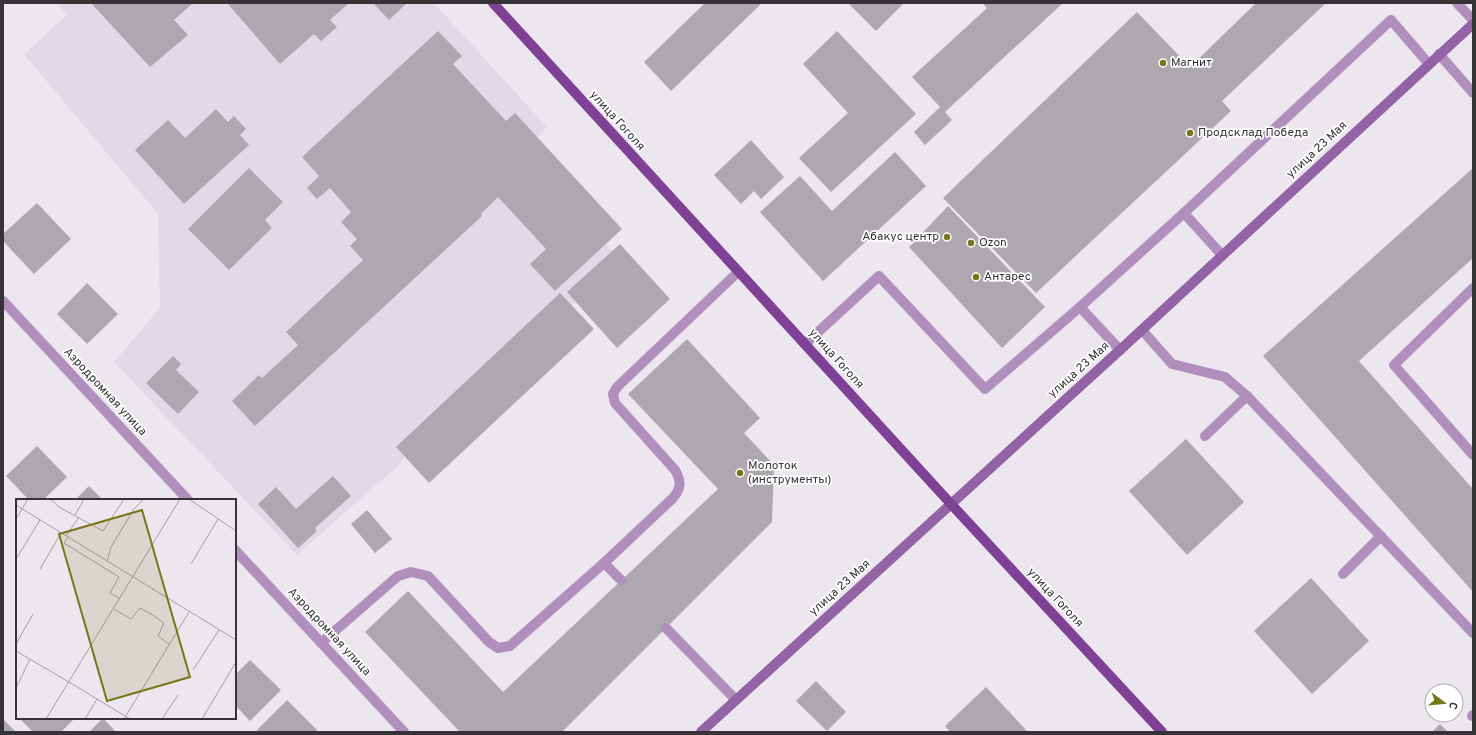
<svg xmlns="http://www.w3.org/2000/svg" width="1476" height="735" font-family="Overpass,sans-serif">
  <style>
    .built { fill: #e1d9e5 }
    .building { fill: #ada8af }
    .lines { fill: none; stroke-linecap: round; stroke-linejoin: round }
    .lane { stroke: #b18fbd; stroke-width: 10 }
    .street { stroke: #b18fbd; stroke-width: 10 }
    .secondary { stroke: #9463a6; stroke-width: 10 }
    .primary { stroke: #7f4195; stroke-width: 10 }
    .poi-dot { fill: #797519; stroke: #fff; stroke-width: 1.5 }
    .labels { text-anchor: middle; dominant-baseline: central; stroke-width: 3.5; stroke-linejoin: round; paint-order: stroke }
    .poi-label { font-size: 12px; fill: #353336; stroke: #fff; text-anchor: start }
    .street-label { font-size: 12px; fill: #353336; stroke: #fff }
    .inset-road { fill: none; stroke: #a39fa4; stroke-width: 1 }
    .view { fill: #797519; fill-opacity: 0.15; stroke: #797519; stroke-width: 2 }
    .inset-edge { fill: none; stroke: #353336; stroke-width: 2 }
  </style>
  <rect width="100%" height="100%" fill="#ece7ee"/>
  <!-- built -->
  <path class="built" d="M56 3H434L547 127 521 155 622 261 403 459 400 464 297 555 114 362 160 308 158 214 24 54 67 15Z"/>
  <!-- building -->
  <g class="building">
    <path d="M91 3H193L174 20 188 35 150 67Z"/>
    <path d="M230 3H349L330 20 337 27 321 41 314 34 280 64 228 4Z"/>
    <path d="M373 3H407L389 20Z"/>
    <path d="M705 3H762L671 91 644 62Z"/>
    <path d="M848 3H904L876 31Z"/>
    <path d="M982 3H1063L945 112 952 120 925 145 914 132 940 107 912 77 987 8Z"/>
    <path d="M1256 3H1326L1222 101 1231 111 1036 293 943 198 1137 12 1190 67Z"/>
    <path d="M438 31 462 56 453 64 506 121 515 113 622 229 555 291 530 264 546 249 498 197 481 214 482 216 255 426 232 401 259 375 262 378 298 345 286 332 363 260 350 246 357 239 341 222 351 212 330 188 317 199 307 188 319 176 302 157Z"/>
    <path d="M837 31 916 114 831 192 799 158 848 113 803 64Z"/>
    <path d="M216 109 228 122 234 116 246 129 240 135 249 145 184 204 135 150 168 120 185 138Z"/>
    <path d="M751 140 784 177 761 199 754 191 741 204 714 175Z"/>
    <path d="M895 152 926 186 823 281 760 212 800 176 832 211Z"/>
    <path d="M249 168 283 202 265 220 272 228 229 270 188 229Z"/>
    <path d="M1473 168V258L1359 361 1473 489V592L1263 356Z"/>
    <path d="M37 203 71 239 34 274 3 241V234Z"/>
    <path d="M948 206 1045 307 1002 348 909 247Z"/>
    <path d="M620 244 670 299 617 348 567 292Z"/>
    <path d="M87 283 118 314 87 344 57 314Z"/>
    <path d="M560 293 594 329 429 483 396 447Z"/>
    <path d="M687 339 760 418 744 433 774 465 772 522 562 732H460L365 632 408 591 503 692 718 489 628 394Z"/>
    <path d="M173 356 181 364 176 370 199 392 178 414 146 383Z"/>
    <path d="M1186 439 1244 502 1187 555 1129 491Z"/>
    <path d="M37 446 67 477 43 500H29L6 476Z"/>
    <path d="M333 476 351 496 315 528 317 531 298 548 258 504 276 487 296 509Z"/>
    <path d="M89 486 103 500H75Z"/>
    <path d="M367 510 392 539 375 553 351 524Z"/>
    <path d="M1311 578 1369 641 1312 694 1254 631Z"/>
    <path d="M250 660 281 690 250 721 235 705V675Z"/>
    <path d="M816 681 846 712 827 731 796 701Z"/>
    <path d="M986 687 1028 732H950L945 726Z"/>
    <path d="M287 700 317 730 316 732H259L257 730Z"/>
    <path d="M19 718H75L61 732H33Z"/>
    <path d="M103 718 116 732H89Z"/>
    <path d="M3 719 16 732H3Z"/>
    <path d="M1440 724 1448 732H1432Z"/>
  </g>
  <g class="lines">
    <!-- lane -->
    <g class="lane">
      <path d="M1457 3 1473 20"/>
      <path d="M1439 54 1473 93"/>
      <path d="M1184 213 1222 255"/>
      <path d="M1473 288 1394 365 1473 455"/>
      <path d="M1080 307 1120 350"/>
      <path d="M1142 330 1172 364 1225 377 1247 396 1473 633"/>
      <path d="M805 344 879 276 985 389 1080 307 1184 213 1391 20 1429 64"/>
      <path d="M1205 436 1247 396"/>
      <path d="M604 563 621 580"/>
      <path d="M1343 574 1381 536"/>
      <path d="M666 628 736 700"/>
      <path d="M1472 716 1473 715"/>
    </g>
    <!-- street -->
    <g class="street">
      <path d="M3 301 188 500"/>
      <path d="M235 550 404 732"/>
      <path d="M321 643 398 576 411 572 428 576 489 642 498 648 510 646 604 563 672 499C681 489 682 482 675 470L615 403 613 394 617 387 738 272"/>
    </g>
    <!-- secondary -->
    <path class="secondary" d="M701 732 1120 350 1473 24"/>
    <!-- primary -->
    <path class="primary" d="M493 3 951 504 1162 732"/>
  </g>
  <!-- markers -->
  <g class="poi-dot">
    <circle cx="1163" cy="63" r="4"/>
    <circle cx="1190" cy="133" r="4"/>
    <circle cx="947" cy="237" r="4"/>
    <circle cx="971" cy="243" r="4"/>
    <circle cx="976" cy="277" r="4"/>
    <circle cx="740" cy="473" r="4"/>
  </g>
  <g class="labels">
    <!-- poi labels -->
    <g class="poi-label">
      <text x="1171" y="63">Магнит</text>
      <text x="1198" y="133">Продсклад Победа</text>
      <text x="939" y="237" text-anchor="end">Абакус центр</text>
      <text x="979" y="243">Ozon</text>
      <text x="984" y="277">Антарес</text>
      <text x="748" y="466">Молоток<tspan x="748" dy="14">(инструменты)</tspan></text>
    </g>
    <!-- street labels -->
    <g class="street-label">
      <text transform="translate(617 121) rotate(48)">улица Гоголя</text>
      <text transform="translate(1317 150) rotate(-43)">улица 23 Мая</text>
      <text transform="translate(836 359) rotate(48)">улица Гоголя</text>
      <text transform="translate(1079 370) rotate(-42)">улица 23 Мая</text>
      <text transform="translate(105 392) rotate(47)">Аэродромная улица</text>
      <text transform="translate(840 588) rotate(-42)">улица 23 Мая</text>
      <text transform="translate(1055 598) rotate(47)">улица Гоголя</text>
      <text transform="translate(329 632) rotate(47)">Аэродромная улица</text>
    </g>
  </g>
  <!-- overview -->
  <g transform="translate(16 499)">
    <rect width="220" height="220" fill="#ece7ee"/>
    <path class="inset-road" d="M34 0 43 8 87 32 108 0M173 0 220 32M0 6 220 141M59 16 68 0M0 20 12 0M50 37 63 18M52 38 48 44 103 78 94 94 104 100M0 60 24 21M91 62 95 48 118 10 128 0M175 65 202 20M24 70 45 34M98 110 115 120 124 109 135 115 148 124 142 137 153 145M0 145 17 115M0 152 53 183M177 171 203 131M53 183 114 220M0 189 14 160M30 220 164 0M69 220 81 200M108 220 173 113M146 220 162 196M186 220 220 163"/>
    <path class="view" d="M126 11 174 178 91 202 43 35Z"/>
    <rect width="220" height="220" class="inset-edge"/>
  </g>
  <!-- border -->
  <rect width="1476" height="735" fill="none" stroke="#353336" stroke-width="8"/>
  <!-- north arrow -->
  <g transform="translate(1444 703) rotate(106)"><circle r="19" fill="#ffffff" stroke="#aeadaf"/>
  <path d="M0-3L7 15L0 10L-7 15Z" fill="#797519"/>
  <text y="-6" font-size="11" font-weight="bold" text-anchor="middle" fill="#353336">С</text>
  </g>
</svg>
